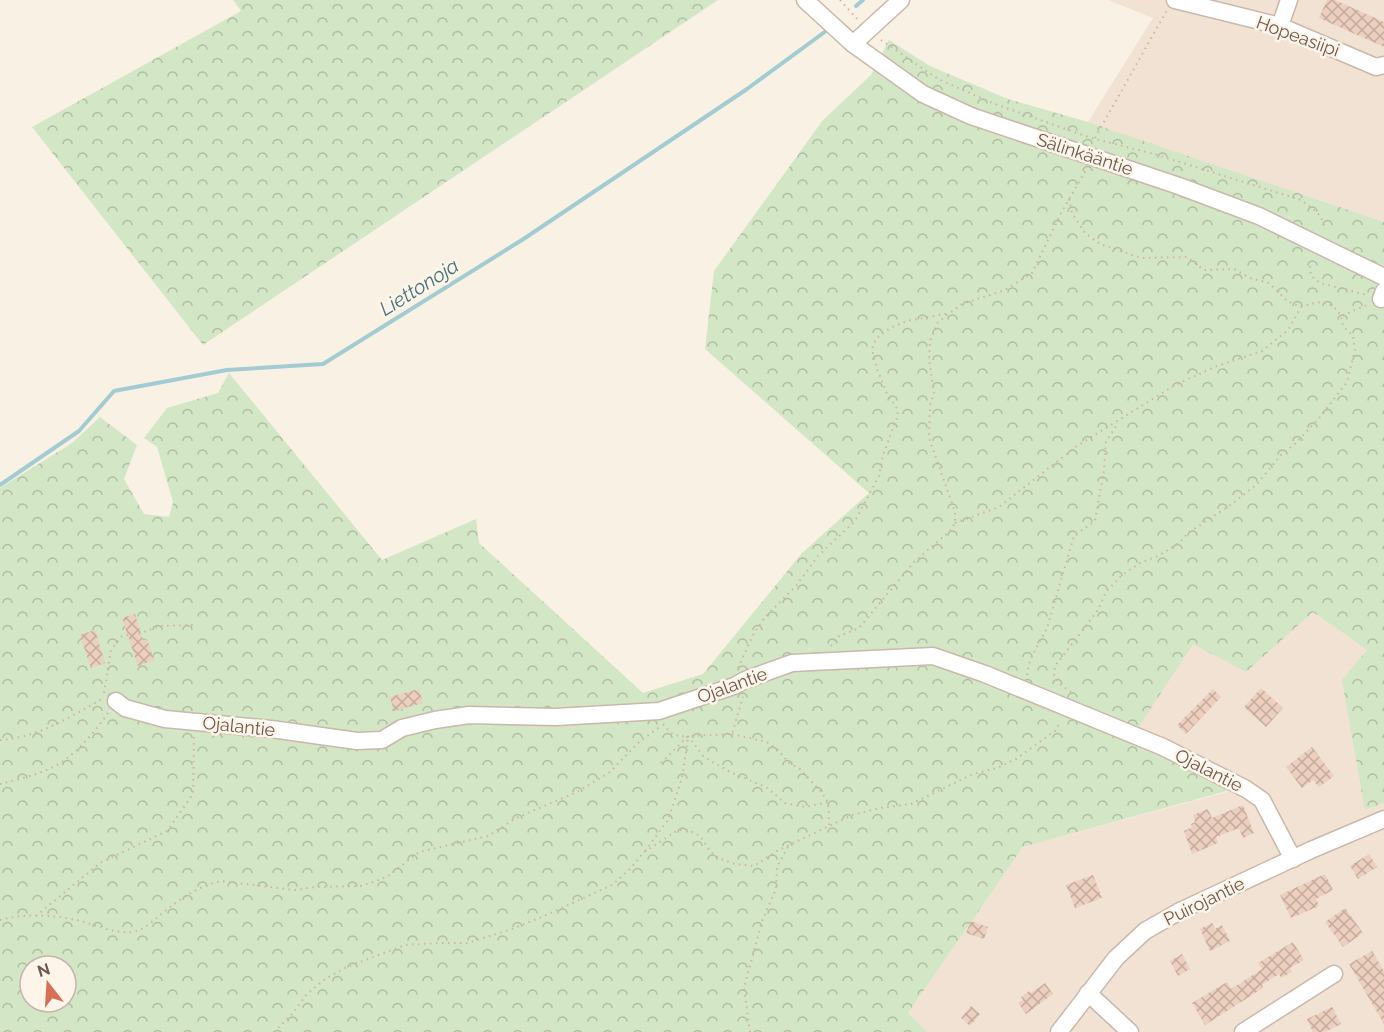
<svg xmlns="http://www.w3.org/2000/svg" width="1384" height="1032" font-family="Raleway,sans-serif">
  <style>
    .residential { fill: #f1e2d4 }
    .forest { fill: url(#forest-crowns); fill-rule: evenodd }
    .lines { fill: none; stroke-linecap: round; stroke-linejoin: round }
    .stream { stroke: #a2ccd2; stroke-width: 4 }
    .building { fill: url(#building-cross-hatch) }
    .minor-casing { stroke: #cab8ac; stroke-width: 19 }
    .path { stroke: #d1b3a2; stroke-width: 2; stroke-dasharray: 1.5 4.5; stroke-linecap: butt }
    .minor { stroke: #fff; stroke-width: 16 }
    .labels { text-anchor: middle; dominant-baseline: central; stroke-width: 5; stroke-linejoin: round; paint-order: stroke }
    .street-label { font-size: 18px; fill: #70584d; stroke: #fdf5ea }
    .water-label { font-size: 20px; font-style: italic; fill: #46737b; stroke: #fdf5ea }
  </style>
  <defs>
    <pattern id="forest-crowns" width="20" height="18" patternUnits="userSpaceOnUse" patternTransform="scale(1.5)"><rect width="20" height="18" fill="#d3e6c5"/><path d="M2 6a3 3 0 1 1 6 0M12 15a3 3 0 1 1 6 0" fill="none" stroke="#b0bda2"/></pattern>
    <pattern id="building-cross-hatch" width="8" height="8" patternUnits="userSpaceOnUse" patternTransform="scale(1.5)"><rect width="8" height="8" fill="#eccfbf"/><path d="M0 0l8 8M0 8l8-8" fill="none" stroke="#c4ab9d"/></pattern>
  </defs>
  <rect width="100%" height="100%" fill="#faf1e5"/>
  <!-- residential -->
  <g class="residential">
    <path d="M1108 0H1384V222L1088 122 1153 18Z"/>
    <path d="M1313 612 1367 650 1365 810 1384 803V1032H927L908 1013 1023 847 1234 790 1131 739 1193 643 1246 672Z"/>
  </g>
  <!-- forest -->
  <g class="forest">
    <path d="M233 0H718L203 345 32 127 241 11Z"/>
    <path d="M889 40 930 66 1008 99 1088 122 1384 222V803L1365 810 1342 680 1367 650 1313 612 1246 672 1193 644 1131 739 1234 789 1023 847 908 1013 927 1032H0V488L72 443 100 417 137 445 124 479 144 514 169 517 173 502 157 447 144 438 167 408 218 393 229 373 382 560 476 519 479 543 643 693 703 674 802 553 869 493 705 349 714 271 823 120 871 75ZM30 966H66V1002H30Z"/>
  </g>
  <g class="lines">
    <!-- stream -->
    <g class="stream">
      <path d="M856 6 863 0"/>
      <path d="M0 485 79 431 114 391 227 370 323 364 522 240 747 89 826 31"/>
    </g>
  </g>
  <!-- building -->
  <g class="building">
    <path d="M1327 0H1335L1384 22V47L1319 18Z"/>
    <path d="M135 614 143 641 147 639 154 660 138 666 122 618Z"/>
    <path d="M95 630 105 663 91 668 80 635Z"/>
    <path d="M1261 688 1283 708 1266 727 1244 707Z"/>
    <path d="M419 689 423 703 394 711 390 697Z"/>
    <path d="M1213 689 1221 697 1186 734 1177 725Z"/>
    <path d="M1312 747 1334 776 1319 787 1313 780 1302 788 1286 767Z"/>
    <path d="M1243 805 1254 833 1243 838 1239 828 1216 837 1218 843 1192 854 1184 831 1192 827 1191 824 1195 822 1193 815 1208 809 1212 818Z"/>
    <path d="M1369 854 1377 867 1358 879 1350 866Z"/>
    <path d="M1325 874 1333 890 1316 899 1319 906 1291 918 1280 895Z"/>
    <path d="M1093 875 1102 898 1075 908 1066 885Z"/>
    <path d="M1345 908 1363 933 1343 947 1325 922Z"/>
    <path d="M971 921 988 927 984 939 966 933Z"/>
    <path d="M1212 923 1215 929 1222 925 1230 941 1210 951 1200 929Z"/>
    <path d="M1293 942 1304 960 1290 968 1292 972 1281 978 1279 974 1262 985 1263 988 1205 1025 1192 1003 1227 982 1231 989 1262 969 1258 963Z"/>
    <path d="M1372 951 1384 971V1024L1349 964Z"/>
    <path d="M1182 954 1190 969 1178 976 1170 961Z"/>
    <path d="M1045 983 1053 994 1026 1014 1018 1003 1023 1000 1021 997 1029 991 1031 993Z"/>
    <path d="M971 1006 980 1014 970 1026 961 1018Z"/>
    <path d="M1332 1007 1341 1024 1325 1032H1313L1307 1019Z"/>
  </g>
  <g class="lines">
    <!-- minor casing -->
    <g class="minor-casing">
      <g id="minor">
        <path d="M805 0 853 44 923 94 971 116 1179 186 1259 216 1384 277"/>
        <path d="M1175 0 1280 26 1376 67 1384 65"/>
        <path d="M1280 26 1289 0"/>
        <path d="M853 44 901 0"/>
        <path d="M1381 299 1384 291"/>
        <path d="M116 701 125 708 165 719 271 729 357 741 382 740 402 728 435 720 469 715 556 717 659 711 734 686 745 680 792 663 933 656 985 674 1163 747 1246 789 1262 800 1293 859"/>
        <path d="M1088 993 1130 1032"/>
        <path d="M1059 1032 1116 958 1145 931 1180 911 1311 850 1384 819"/>
        <path d="M1243 1032 1334 974"/>
      </g>
    </g>
    <!-- path -->
    <g class="path">
      <path d="M840 0 858 20"/>
      <path d="M881 40 938 79 995 104 1091 138 1154 154 1301 200C1312 209 1324 214 1324 229"/>
      <path d="M1095 138 1167 10"/>
      <path d="M1069 199 1072 213 1085 233 1100 244 1141 258 1187 257 1204 270 1234 269 1250 278 1269 283 1287 301 1301 307C1318 301 1330 298 1341 316L1367 305"/>
      <path d="M1310 266 1311 276 1320 283 1367 295"/>
      <path d="M955 523 999 507 1077 446 1175 385 1217 366 1262 351 1288 330 1301 307"/>
      <path d="M831 646 837 637 859 628 914 562 950 531 955 523V512L929 438 930 405 934 393 929 359 930 341 938 322 962 304 1005 290 1032 273 1061 213 1086 170"/>
      <path d="M738 668 753 635 765 617 796 586 818 556 855 521 879 476 883 455 897 418 898 410 887 394 876 366 872 349 876 339 890 328 907 321 950 313"/>
      <path d="M1027 675 1030 660 1047 628 1074 536 1095 521 1104 470 1106 442 1118 423"/>
      <path d="M1071 692 1061 685 1054 676 1055 666 1098 610 1106 592 1121 576 1140 563 1158 556 1179 543 1188 533 1232 504 1257 484 1281 455 1296 443 1321 416 1347 382 1355 350 1353 336 1343 326 1341 316"/>
      <path d="M104 693 111 650 122 636 141 633 160 626 193 625"/>
      <path d="M663 724C671 734 675 737 688 736"/>
      <path d="M732 734 767 742 778 750 789 763 800 769 822 793 828 802 829 825"/>
      <path d="M688 736 704 757 732 773 766 787 785 803 805 807 828 802"/>
      <path d="M0 740C37 738 70 717 102 699"/>
      <path d="M661 763 688 736 732 734 743 697"/>
      <path d="M0 784C22 778 48 773 66 759 82 747 97 729 108 713"/>
      <path d="M645 851 668 820 682 778 688 738"/>
      <path d="M36 916 100 863 167 831 193 794 194 736"/>
      <path d="M0 920C25 913 52 915 77 920 94 924 114 934 131 932 147 930 156 917 169 908 184 896 202 885 221 881L295 890 315 887 360 886 374 882 388 876 419 852 488 836 516 818 577 792 610 772 639 742 661 726"/>
      <path d="M274 1032 293 1013 306 995 325 979 347 967 405 945 438 943H467L512 929 544 916 612 885 631 868 643 853 678 830H688L700 836 710 851 718 858 735 864 754 866 777 851 852 815 880 808 911 804 973 774 997 768 1016 759 1056 730 1060 722"/>
      <path d="M750 1032 744 988 762 921 776 889 777 867 788 847"/>
    </g>
    <!-- minor -->
    <use href="#minor" class="minor"/>
  </g>
  <g class="labels">
    <!-- street labels -->
    <g class="street-label">
      <text transform="translate(1298 36) rotate(20)">Hopeasiipi</text>
      <text transform="translate(1085 154) rotate(18)">Sälinkääntie</text>
      <text transform="translate(732 685) rotate(-20)">Ojalantie</text>
      <text transform="translate(239 726) rotate(6)">Ojalantie</text>
      <text transform="translate(1209 770) rotate(27)">Ojalantie</text>
      <text transform="translate(1204 901) rotate(-26)">Puirojantie</text>
    </g>
    <!-- water labels -->
    <g class="water-label">
      <text transform="translate(419 287) rotate(-32)">Liettonoja</text>
    </g>
  </g>
  <!-- north arrow -->
  <g transform="translate(48 984) rotate(343)"><circle r="28" fill="#fdf5ea" stroke="#c5b6ab" stroke-width="1.5"/>
  <path d="M0-4.5L10 22L0 15L-10 22Z" fill="#d86e56"/>
  <text y="-9" font-size="16" font-weight="bold" text-anchor="middle" fill="#70584d">N</text>
  </g>
</svg>
